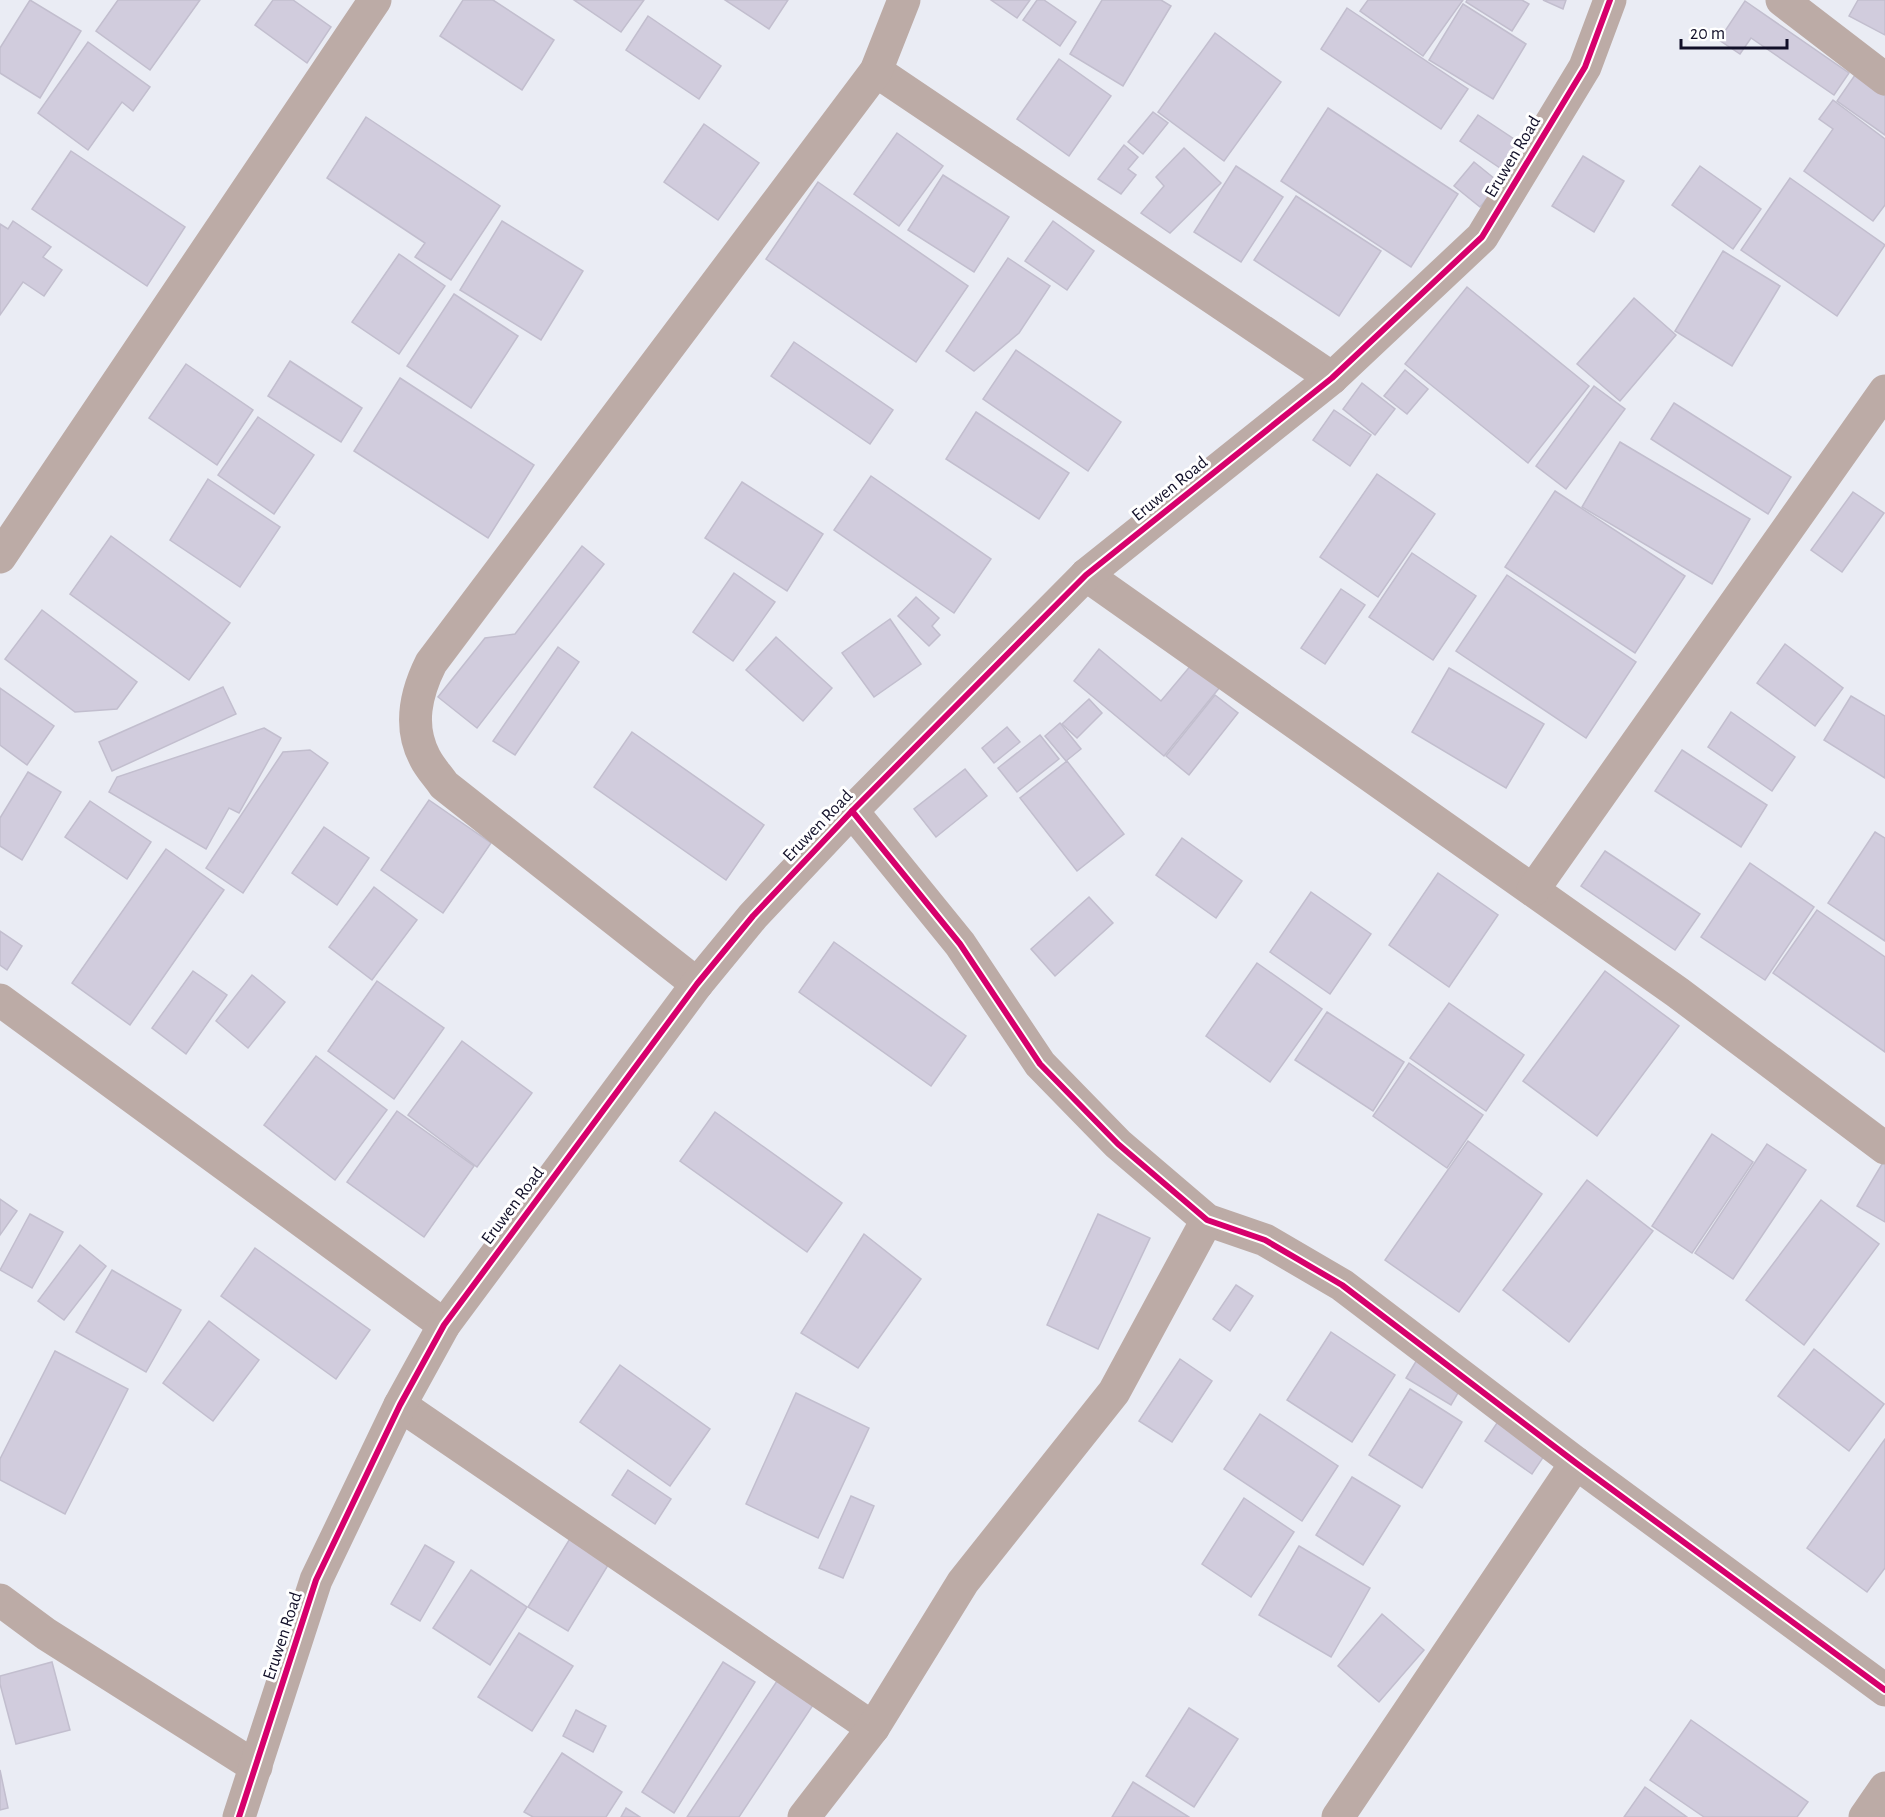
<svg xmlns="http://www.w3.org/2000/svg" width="1885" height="1817" font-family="'Alegreya Sans',sans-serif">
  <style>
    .building { fill: #d1ccdd; stroke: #c2bece; stroke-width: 1.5 }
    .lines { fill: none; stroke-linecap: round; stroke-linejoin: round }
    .minor { stroke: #bcaba6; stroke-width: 33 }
    .cycleway-casing { stroke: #fff; stroke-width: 10 }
    .cycleway { stroke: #d6006c; stroke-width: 6 }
    .labels { text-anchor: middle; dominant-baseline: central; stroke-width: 6; stroke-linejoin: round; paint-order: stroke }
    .street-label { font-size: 18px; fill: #110f28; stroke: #fff }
  </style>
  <rect width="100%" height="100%" fill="#eaecf4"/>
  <!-- building -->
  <g class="building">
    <path d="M30 0 81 31 40 98 0 73V48Z"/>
    <path d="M118 0H200L150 70 96 31Z"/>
    <path d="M273 0H293L331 27 307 63 255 25Z"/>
    <path d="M463 0H493L554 40 522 90 440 36Z"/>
    <path d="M574 0H644L621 32Z"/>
    <path d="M725 0H788L769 29Z"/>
    <path d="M991 0H1030L1017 18Z"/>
    <path d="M1037 0H1044L1076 22 1060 46 1023 20Z"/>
    <path d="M1102 0H1161L1171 6 1123 86 1070 54Z"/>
    <path d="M1368 0H1463L1423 56 1360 11Z"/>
    <path d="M1467 0H1522L1529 4 1512 31 1466 2Z"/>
    <path d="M1543 0H1566L1563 9Z"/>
    <path d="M1858 0H1885V35L1849 16Z"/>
    <path d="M1745 1 1849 73 1834 95 1751 38 1740 54 1719 40Z"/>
    <path d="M1463 4 1526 44 1493 99 1429 60Z"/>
    <path d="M1347 8 1468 89 1441 129 1321 49Z"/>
    <path d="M648 16 721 66 699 99 626 50Z"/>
    <path d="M1215 33 1281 82 1224 161 1158 112Z"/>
    <path d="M88 42 150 87 133 111 122 102 88 150 38 113Z"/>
    <path d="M1059 59 1111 96 1069 156 1017 119Z"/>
    <path d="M1855 75 1885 96V135L1837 101Z"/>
    <path d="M1833 100 1885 139V205L1873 221 1804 171 1833 129 1819 119Z"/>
    <path d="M1328 108 1458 194 1411 267 1281 181Z"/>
    <path d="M1153 112 1168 123 1143 154 1128 142Z"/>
    <path d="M1478 115 1517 141 1500 168 1460 141Z"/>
    <path d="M366 117 500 206 451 280 415 257 425 243 327 178Z"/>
    <path d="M704 124 759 163 718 220 664 182Z"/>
    <path d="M897 133 943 166 899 226 854 194Z"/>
    <path d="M1124 145 1138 157 1128 169 1136 175 1121 194 1098 179Z"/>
    <path d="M1184 148 1221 183 1170 233 1141 213 1164 186 1156 177Z"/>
    <path d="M71 151 185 227 147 286 32 209Z"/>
    <path d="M1583 156 1624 181 1594 232 1552 206Z"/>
    <path d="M1474 162 1500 183 1480 207 1454 186Z"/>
    <path d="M1236 166 1283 197 1241 262 1194 232Z"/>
    <path d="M1700 166 1761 209 1733 249 1672 205Z"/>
    <path d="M943 175 1009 217 974 272 908 230Z"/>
    <path d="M1790 178 1885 245 1837 316 1741 250Z"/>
    <path d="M818 182 968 286 916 362 766 259Z"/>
    <path d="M1296 196 1381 251 1339 316 1254 260Z"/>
    <path d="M13 221 51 247 43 257 62 270 44 296 23 282 0 315V224L8 229Z"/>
    <path d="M502 221 583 271 541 340 460 290Z"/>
    <path d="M1053 221 1094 251 1067 290 1025 261Z"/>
    <path d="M1723 251 1780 286 1732 366 1675 331Z"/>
    <path d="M399 254 445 286 399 354 352 322Z"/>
    <path d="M1008 258 1050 286 1019 333 974 371 946 351Z"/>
    <path d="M1467 287 1589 386 1528 463 1405 364Z"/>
    <path d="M454 294 518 336 471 408 407 366Z"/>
    <path d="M1634 298 1676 335 1620 401 1577 364Z"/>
    <path d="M794 342 893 410 870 444 771 376Z"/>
    <path d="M1016 350 1121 422 1088 471 983 399Z"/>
    <path d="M290 361 362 408 341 442 268 396Z"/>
    <path d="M186 364 253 410 217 465 149 418Z"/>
    <path d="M1405 370 1428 389 1407 414 1384 396Z"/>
    <path d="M400 378 534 465 488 538 354 451Z"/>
    <path d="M1362 383 1395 409 1375 435 1343 409Z"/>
    <path d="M1594 386 1625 409 1566 489 1536 466Z"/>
    <path d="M1674 403 1791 477 1768 514 1651 439Z"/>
    <path d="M1334 410 1371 435 1350 466 1313 440Z"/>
    <path d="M976 412 1069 473 1039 519 946 459Z"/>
    <path d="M258 417 314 455 274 514 218 475Z"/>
    <path d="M1620 442 1750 519 1712 584 1582 507Z"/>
    <path d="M1377 474 1435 514 1378 597 1320 557Z"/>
    <path d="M871 476 991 559 954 613 834 530Z"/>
    <path d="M208 479 280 527 240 587 170 540Z"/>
    <path d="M742 482 823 534 787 591 705 538Z"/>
    <path d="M1555 491 1685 576 1635 653 1505 567Z"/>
    <path d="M1853 492 1884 513 1842 572 1811 550Z"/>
    <path d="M111 536 230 623 189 680 70 594Z"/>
    <path d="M582 546 604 564 477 728 438 697 485 638 515 634Z"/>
    <path d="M1412 553 1476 596 1433 660 1369 617Z"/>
    <path d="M734 573 775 602 733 661 693 632Z"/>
    <path d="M1507 575 1636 662 1586 738 1456 651Z"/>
    <path d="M1341 589 1365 605 1325 664 1301 648Z"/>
    <path d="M916 597 939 618 932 626 940 635 929 646 898 616Z"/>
    <path d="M42 610 137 682 117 709 75 712 5 659Z"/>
    <path d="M890 619 921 664 874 697 842 653Z"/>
    <path d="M776 637 832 688 803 721 746 670Z"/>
    <path d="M1785 644 1843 688 1815 726 1757 683Z"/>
    <path d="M558 647 579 662 515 755 493 741Z"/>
    <path d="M1099 649 1161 701 1192 664 1220 687 1164 756 1074 681Z"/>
    <path d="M1449 668 1544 724 1506 788 1412 732Z"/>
    <path d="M223 687 236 714 112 771 99 742Z"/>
    <path d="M0 688 54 726 27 765 0 745Z"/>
    <path d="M1215 695 1238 713 1189 775 1166 756Z"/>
    <path d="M1851 696 1885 716V778L1824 740Z"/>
    <path d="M1089 699 1102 713 1077 738 1062 724Z"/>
    <path d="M1731 712 1795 757 1772 791 1708 747Z"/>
    <path d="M1060 723 1081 749 1066 761 1045 736Z"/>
    <path d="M1007 727 1020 742 994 763 982 748Z"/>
    <path d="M264 728 281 738 239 813 229 808 206 849 109 792 117 777Z"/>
    <path d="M632 732 764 825 726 880 594 787Z"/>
    <path d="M1040 735 1059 759 1017 792 998 768Z"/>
    <path d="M310 750 328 763 243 893 206 868 283 752Z"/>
    <path d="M1682 750 1767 805 1741 847 1655 791Z"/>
    <path d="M1067 761 1124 834 1077 871 1020 798Z"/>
    <path d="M965 769 987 796 936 837 914 809Z"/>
    <path d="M28 772 61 792 22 860 0 846V818Z"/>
    <path d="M429 800 491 843 443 913 381 870Z"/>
    <path d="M90 801 151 842 127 879 65 837Z"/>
    <path d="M324 827 369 858 337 905 292 873Z"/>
    <path d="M1875 832 1885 838V941L1828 903Z"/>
    <path d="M1182 838 1242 881 1216 918 1156 875Z"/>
    <path d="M166 849 224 890 130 1025 72 983Z"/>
    <path d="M1605 851 1700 914 1675 950 1581 886Z"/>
    <path d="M1750 863 1814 907 1765 980 1701 937Z"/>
    <path d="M1438 873 1498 915 1449 987 1389 945Z"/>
    <path d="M374 887 417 920 372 980 329 947Z"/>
    <path d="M1311 892 1371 934 1330 994 1270 952Z"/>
    <path d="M1089 897 1113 923 1055 976 1031 949Z"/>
    <path d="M1817 910 1885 957V1052L1773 973Z"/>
    <path d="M0 931 22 946 7 970 0 965Z"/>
    <path d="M834 942 966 1036 931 1086 799 992Z"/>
    <path d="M1257 963 1322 1009 1270 1082 1206 1036Z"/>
    <path d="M193 971 227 995 186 1054 152 1028Z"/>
    <path d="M1605 971 1679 1026 1597 1136 1523 1081Z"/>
    <path d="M252 975 285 1002 248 1048 216 1021Z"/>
    <path d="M377 981 444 1028 394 1099 328 1051Z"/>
    <path d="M1449 1003 1524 1055 1486 1111 1410 1058Z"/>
    <path d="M1327 1012 1404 1062 1373 1111 1295 1060Z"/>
    <path d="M462 1041 532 1093 477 1167 408 1115Z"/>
    <path d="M316 1056 387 1110 335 1180 264 1125Z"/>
    <path d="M1409 1063 1483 1115 1447 1168 1373 1116Z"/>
    <path d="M397 1111 474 1166 424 1237 347 1182Z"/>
    <path d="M715 1112 842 1203 807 1252 680 1161Z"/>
    <path d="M1712 1134 1753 1162 1692 1253 1652 1226Z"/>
    <path d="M1468 1141 1542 1194 1459 1312 1385 1260Z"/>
    <path d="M1767 1144 1806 1170 1733 1279 1695 1253Z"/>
    <path d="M1885 1159V1222L1857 1206Z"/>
    <path d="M1587 1180 1653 1231 1569 1342 1503 1290Z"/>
    <path d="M0 1199 17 1211 0 1235Z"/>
    <path d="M1821 1200 1879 1244 1804 1345 1746 1300Z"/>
    <path d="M30 1214 63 1232 32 1288 0 1270Z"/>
    <path d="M1098 1214 1150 1238 1098 1349 1047 1325Z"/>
    <path d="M864 1234 921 1279 858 1368 801 1333Z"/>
    <path d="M80 1245 106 1266 64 1320 38 1301Z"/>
    <path d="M255 1248 370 1330 336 1379 221 1296Z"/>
    <path d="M112 1270 181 1310 146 1372 76 1332Z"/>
    <path d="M1236 1285 1253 1296 1230 1331 1213 1319Z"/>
    <path d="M209 1321 259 1360 213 1421 163 1383Z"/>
    <path d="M1331 1332 1395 1375 1352 1442 1287 1400Z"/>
    <path d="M1814 1349 1884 1404 1849 1451 1778 1396Z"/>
    <path d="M55 1351 128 1389 65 1514 0 1480V1459Z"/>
    <path d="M1418 1358 1462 1386 1451 1405 1406 1378Z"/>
    <path d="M1180 1359 1212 1381 1172 1442 1139 1421Z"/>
    <path d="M620 1365 710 1429 670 1486 580 1422Z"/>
    <path d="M1410 1389 1462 1422 1422 1488 1369 1455Z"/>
    <path d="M796 1393 869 1428 818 1538 746 1504Z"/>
    <path d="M1260 1414 1338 1466 1302 1521 1224 1469Z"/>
    <path d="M1499 1420 1546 1453 1532 1474 1485 1441Z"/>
    <path d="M1885 1439V1568L1867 1592 1807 1548Z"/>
    <path d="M628 1470 671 1499 655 1524 612 1495Z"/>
    <path d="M1352 1477 1400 1506 1363 1565 1316 1535Z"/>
    <path d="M851 1496 874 1506 843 1578 819 1568Z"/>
    <path d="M1244 1498 1294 1532 1251 1597 1202 1564Z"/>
    <path d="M574 1532 613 1557 568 1631 528 1607Z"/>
    <path d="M425 1545 454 1562 420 1621 391 1604Z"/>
    <path d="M1299 1546 1370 1588 1331 1657 1259 1615Z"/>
    <path d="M471 1570 527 1607 490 1665 433 1628Z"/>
    <path d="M1382 1614 1424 1650 1379 1702 1338 1666Z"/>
    <path d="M519 1633 573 1666 532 1731 478 1697Z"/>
    <path d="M52 1662 70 1730 16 1744 0 1684V1676Z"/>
    <path d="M723 1662 755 1682 674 1813 642 1792Z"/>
    <path d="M783 1672 819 1696 739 1817H687Z"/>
    <path d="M1189 1708 1238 1739 1194 1807 1146 1776Z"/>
    <path d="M576 1710 606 1726 593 1752 563 1736Z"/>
    <path d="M1691 1720 1808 1802 1797 1817H1704L1650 1780Z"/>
    <path d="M562 1753 622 1792 606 1817H533L524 1812Z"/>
    <path d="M0 1770 8 1808 0 1810Z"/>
    <path d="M1133 1782 1189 1817H1112Z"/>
    <path d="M1645 1787 1687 1817H1624Z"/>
    <path d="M626 1808 640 1817H621Z"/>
  </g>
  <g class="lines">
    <!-- minor -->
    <g class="minor">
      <path d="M1782 0 1885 79"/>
      <path d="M876 71 1332 378"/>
      <path d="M0 557 375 0"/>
      <path d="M1086 575 1677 992 1885 1148"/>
      <path d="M852 811 960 944 1040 1064 1118 1144 1207 1220 1265 1240 1342 1285 1576 1463 1885 1690"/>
      <path d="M1533 890 1885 391"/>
      <path d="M697 984 444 785C438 776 430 768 425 758 408 726 416 693 431 663L876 71 904 0"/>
      <path d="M0 1000 444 1325"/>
      <path d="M400 1405 873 1728"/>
      <path d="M0 1600 46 1634 256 1767"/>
      <path d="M239 1817 316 1580 400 1405 444 1325 697 984 753 916 852 811 1086 575 1332 378 1482 237 1585 67 1610 0"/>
      <path d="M804 1817 873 1728 963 1582 1114 1392 1207 1220"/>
      <path d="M1338 1817 1576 1463"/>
      <path d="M1865 1817 1885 1788"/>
    </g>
    <!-- cycleway casing -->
    <g class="cycleway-casing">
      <g id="cycleway">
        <path d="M852 811 960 944 1040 1064 1118 1144 1207 1220 1265 1240 1342 1285 1576 1463 1885 1690"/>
        <path d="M239 1817 316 1580 400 1405 444 1325 697 984 753 916 852 811 1086 575 1332 378 1482 237 1585 67 1610 0"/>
      </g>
    </g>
    <!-- cycleway -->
    <use href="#cycleway" class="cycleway"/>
  </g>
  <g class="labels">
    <!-- street labels -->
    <g class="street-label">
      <text transform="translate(1513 157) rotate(-59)">Eruwen Road</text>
      <text transform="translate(1170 489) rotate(-39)">Eruwen Road</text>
      <text transform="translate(818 826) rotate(-46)">Eruwen Road</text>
      <text transform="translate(513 1206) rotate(-53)">Eruwen Road</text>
      <text transform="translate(283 1636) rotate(-72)">Eruwen Road</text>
    </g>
  </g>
  <!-- scale -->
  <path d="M1681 39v9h106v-9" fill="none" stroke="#110f28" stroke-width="3"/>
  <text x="1690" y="39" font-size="18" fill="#110f28" stroke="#ffffff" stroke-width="4.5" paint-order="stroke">20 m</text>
</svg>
